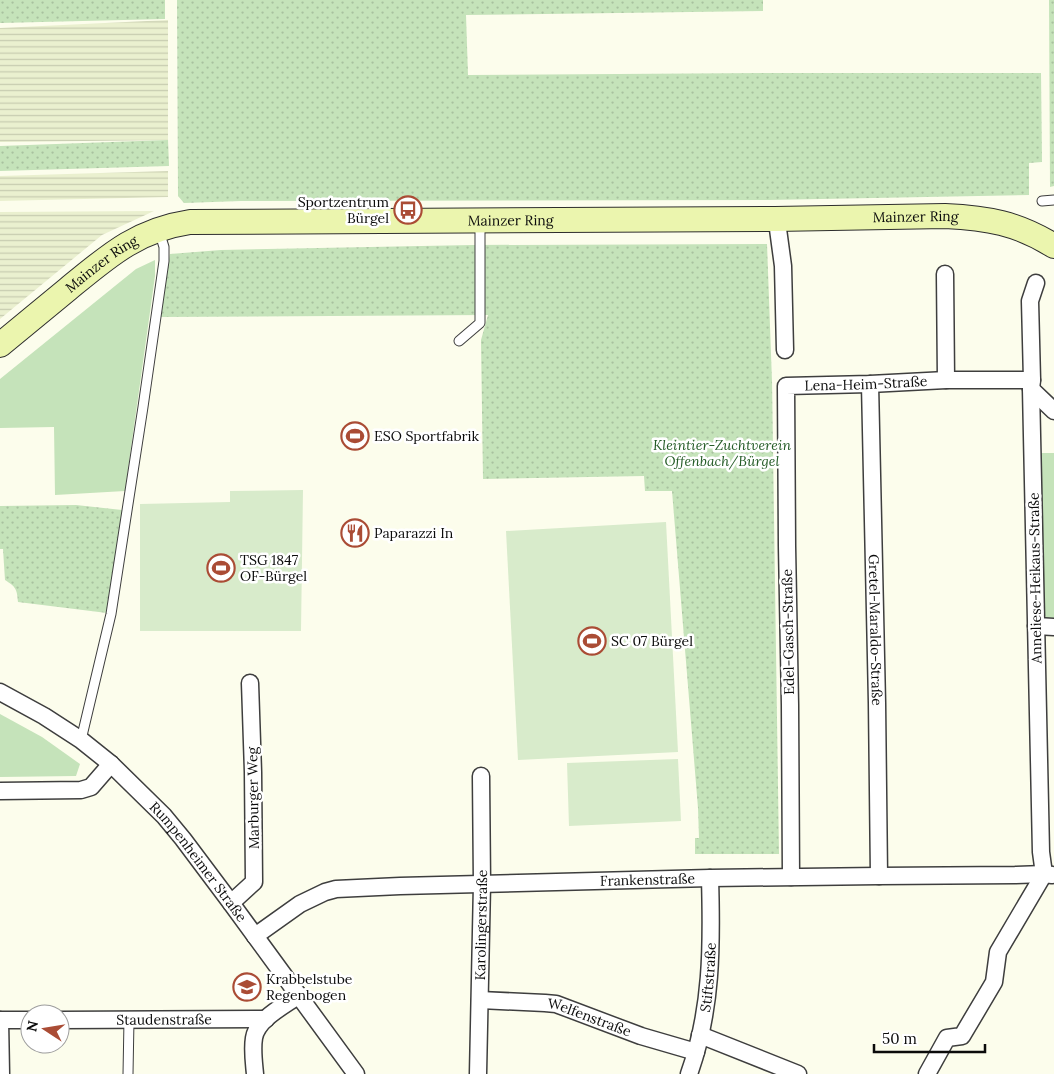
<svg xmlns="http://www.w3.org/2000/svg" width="1054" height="1074" font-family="Lora,serif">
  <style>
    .farmland { fill: url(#farmland-rules) }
    .grass { fill: #c5e3ba }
    .garden { fill: url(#garden-dots) }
    .pitch { fill: #d8ebcb }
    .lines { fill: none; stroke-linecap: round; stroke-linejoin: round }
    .lane-casing { stroke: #3e3e3e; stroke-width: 11 }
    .street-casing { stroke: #3e3e3e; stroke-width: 19 }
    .secondary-casing { stroke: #2d2d2d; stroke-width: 26 }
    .lane { stroke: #fff; stroke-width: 9 }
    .street { stroke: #fff; stroke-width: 16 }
    .secondary { stroke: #ebf5ae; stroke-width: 24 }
    .labels { text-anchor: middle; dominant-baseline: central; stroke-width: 5; stroke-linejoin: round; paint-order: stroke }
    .poi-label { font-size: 14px; fill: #0b0b0b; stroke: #fff; text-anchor: start }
    .street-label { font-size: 14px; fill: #0b0b0b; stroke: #fff }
    .park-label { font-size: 14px; font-style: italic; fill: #245b26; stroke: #fff }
  </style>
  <defs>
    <pattern id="farmland-rules" width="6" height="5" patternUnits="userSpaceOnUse" patternTransform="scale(1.25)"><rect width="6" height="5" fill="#eaf0cf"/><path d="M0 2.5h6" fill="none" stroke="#c7ccb0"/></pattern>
    <pattern id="garden-dots" width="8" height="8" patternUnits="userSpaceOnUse" patternTransform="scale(1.25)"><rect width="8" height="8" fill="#c5e3ba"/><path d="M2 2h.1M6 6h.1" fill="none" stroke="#a8c19f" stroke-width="1.8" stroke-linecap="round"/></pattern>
  </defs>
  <rect width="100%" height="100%" fill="#fcfdec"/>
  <!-- farmland -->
  <g class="farmland">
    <path d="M168 20V140L0 142V28Z"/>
    <path d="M168 171V197L0 201V176Z"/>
    <path d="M154 211 102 235 0 319V212Z"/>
  </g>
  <!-- grass -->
  <g class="grass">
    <path d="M155 260V276L125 491 55 495 54 427 0 428V379L136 269Z"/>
    <path d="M1041 453H1054V622H1051L1044 615Z"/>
    <path d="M0 714 42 737 80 764 76 776 0 777Z"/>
  </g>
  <!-- garden -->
  <g class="garden">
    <path d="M0 0H165V19L0 23Z"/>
    <path d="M177 0H763V11L466 15 468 75 777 73H1041L1042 162 1029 163V195L768 200 241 201 184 203 178 196Z"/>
    <path d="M1049 0H1054V186L1050 187Z"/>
    <path d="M168 140 169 166 0 171V146Z"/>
    <path d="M767 244 772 381 779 854H695V838H699L698 808 672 491H645L644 476 483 479 481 340 488 315 159 317 170 254 221 250 473 245Z"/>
    <path d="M76 505 122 510 107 613 18 602C17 589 16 587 5 580L3 549H0V506Z"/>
  </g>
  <!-- pitch -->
  <g class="pitch">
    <path d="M303 490 301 631H140V504L230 502V491Z"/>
    <path d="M666 522 678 752 518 760 506 531Z"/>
    <path d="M678 759 681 821 569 826 567 763Z"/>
  </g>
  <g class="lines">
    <!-- lane casing -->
    <g class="lane-casing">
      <g id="lane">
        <path d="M1042 201 1054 200"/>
        <path d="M459 341 480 323V220"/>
        <path d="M81 740 111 614 143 407 164 261V247L159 231"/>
        <path d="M128 1074 129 1020"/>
      </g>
    </g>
    <!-- street casing -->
    <g class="street-casing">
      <g id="street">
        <path d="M775 219 778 229 783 266 785 350"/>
        <path d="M945 274 946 380"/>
        <path id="s1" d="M870 384 877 703 879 876"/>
        <path d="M1031 389 1054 411"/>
        <path d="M1036 626 1054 627"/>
        <path id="s2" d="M0 692 44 716 81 740 111 764 164 816 183 839 231 903 356 1074"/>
        <path d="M0 791 81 790 91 787 111 764"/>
        <path id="s3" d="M791 877 790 705 787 546 786 386 870 384 946 380H1032"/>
        <path d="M231 903 254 882 253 772 250 683"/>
        <path id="s4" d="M255 936 300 904 325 892 336 889 400 886 710 878 879 876 1015 875 1044 874 1052 875"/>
        <path id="s5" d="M480 1000 545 1003 556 1004 641 1036 696 1052"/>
        <path d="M0 1020 1 1074"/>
        <path d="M0 1020H30"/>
        <path id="s6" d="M60 1020 266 1019"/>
        <path d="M700 1035 798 1074"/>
        <path d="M255 1074C254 1063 252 1050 254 1038 257 1019 284 1006 299 995"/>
        <path id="s7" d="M478 1074 482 884 481 776"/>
        <path id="s8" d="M689 1074C712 1010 712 946 710 878"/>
        <path d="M927 1074 947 1038 962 1036 994 982 998 952 1044 874 1041 852C1038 698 1035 544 1031 389L1032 380 1030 301 1036 283"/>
      </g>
    </g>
    <!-- secondary casing -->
    <g class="secondary-casing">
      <g id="secondary">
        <path id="s9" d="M0 345C23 326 45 308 68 289 108 256 137 230 190 222L775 219 945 216C988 218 1017 223 1054 246"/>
      </g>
    </g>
    <!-- lane -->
    <use href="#lane" class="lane"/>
    <!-- street -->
    <use href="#street" class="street"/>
    <!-- secondary -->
    <use href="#secondary" class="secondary"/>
  </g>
  <!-- icons -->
  <defs>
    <g id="bus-ring" transform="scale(1.4375)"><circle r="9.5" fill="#fff" stroke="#aa4c35" stroke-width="1.5"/><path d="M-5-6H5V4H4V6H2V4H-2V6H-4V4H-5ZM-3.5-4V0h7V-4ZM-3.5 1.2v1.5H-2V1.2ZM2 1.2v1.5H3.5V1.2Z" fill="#aa4c35"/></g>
    <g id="stadium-ring" transform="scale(1.4375)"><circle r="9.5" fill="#fff" stroke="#aa4c35" stroke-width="1.5"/><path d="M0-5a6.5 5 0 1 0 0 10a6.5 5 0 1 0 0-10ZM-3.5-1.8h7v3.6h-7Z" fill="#aa4c35"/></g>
    <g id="restaurant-ring" transform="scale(1.4375)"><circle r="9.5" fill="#fff" stroke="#aa4c35" stroke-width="1.5"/><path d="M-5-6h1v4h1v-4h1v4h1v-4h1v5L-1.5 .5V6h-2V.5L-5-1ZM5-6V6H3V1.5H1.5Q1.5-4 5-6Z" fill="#aa4c35"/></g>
    <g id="school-ring" transform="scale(1.4375)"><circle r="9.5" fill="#fff" stroke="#aa4c35" stroke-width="1.5"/><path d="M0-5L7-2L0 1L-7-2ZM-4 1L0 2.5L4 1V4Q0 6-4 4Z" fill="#aa4c35"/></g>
  </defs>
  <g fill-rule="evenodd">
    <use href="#bus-ring" x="408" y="210"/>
    <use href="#stadium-ring" x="355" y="436"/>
    <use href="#restaurant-ring" x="355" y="533"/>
    <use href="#stadium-ring" x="221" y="568"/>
    <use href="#stadium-ring" x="592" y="641"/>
    <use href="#school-ring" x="247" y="987"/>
  </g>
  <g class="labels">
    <!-- poi labels -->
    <g class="poi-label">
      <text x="389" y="202" text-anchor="end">Sportzentrum<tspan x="389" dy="16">Bürgel</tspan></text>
      <text x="374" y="436">ESO Sportfabrik</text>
      <text x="374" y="533">Paparazzi In</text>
      <text x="240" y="560">TSG 1847<tspan x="240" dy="16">OF-Bürgel</tspan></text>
      <text x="611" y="641">SC 07 Bürgel</text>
      <text x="266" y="979">Krabbelstube<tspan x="266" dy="16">Regenbogen</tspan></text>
    </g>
    <!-- street labels -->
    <g class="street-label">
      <text stroke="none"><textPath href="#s9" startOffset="955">Mainzer Ring</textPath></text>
      <text stroke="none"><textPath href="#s9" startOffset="550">Mainzer Ring</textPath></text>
      <text stroke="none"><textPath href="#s9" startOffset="130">Mainzer Ring</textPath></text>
      <text stroke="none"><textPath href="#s3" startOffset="571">Lena-Heim-Straße</textPath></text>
      <text transform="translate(1035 578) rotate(-91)">Anneliese-Heikaus-Straße</text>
      <text stroke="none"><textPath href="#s1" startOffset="246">Gretel-Maraldo-Straße</textPath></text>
      <text transform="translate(788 632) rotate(-91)">Edel-Gasch-Straße</text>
      <text transform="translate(253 798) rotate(-91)">Marburger Weg</text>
      <text stroke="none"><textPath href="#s2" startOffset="264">Rumpenheimer Straße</textPath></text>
      <text stroke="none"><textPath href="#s4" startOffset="406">Frankenstraße</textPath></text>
      <text stroke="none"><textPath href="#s7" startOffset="149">Karolingerstraße</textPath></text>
      <text stroke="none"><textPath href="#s8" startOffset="99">Stiftstraße</textPath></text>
      <text stroke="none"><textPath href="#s6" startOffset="104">Staudenstraße</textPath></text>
      <text stroke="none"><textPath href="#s5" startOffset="112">Welfenstraße</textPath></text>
    </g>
    <!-- park labels -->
    <g class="park-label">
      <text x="722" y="445">Kleintier-Zuchtverein<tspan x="722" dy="16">Offenbach/Bürgel</tspan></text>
    </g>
  </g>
  <!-- north arrow -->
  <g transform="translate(45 1029) rotate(282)"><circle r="24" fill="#ffffff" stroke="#9d9d9d"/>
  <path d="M0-4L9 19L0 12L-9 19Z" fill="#aa4c35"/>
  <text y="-8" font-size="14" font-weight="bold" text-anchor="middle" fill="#0b0b0b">N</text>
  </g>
  <!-- scale -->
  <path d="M874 1044v8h111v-8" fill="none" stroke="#0b0b0b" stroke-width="2.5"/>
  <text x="882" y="1044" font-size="15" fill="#0b0b0b" stroke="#ffffff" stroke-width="4" paint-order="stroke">50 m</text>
</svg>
